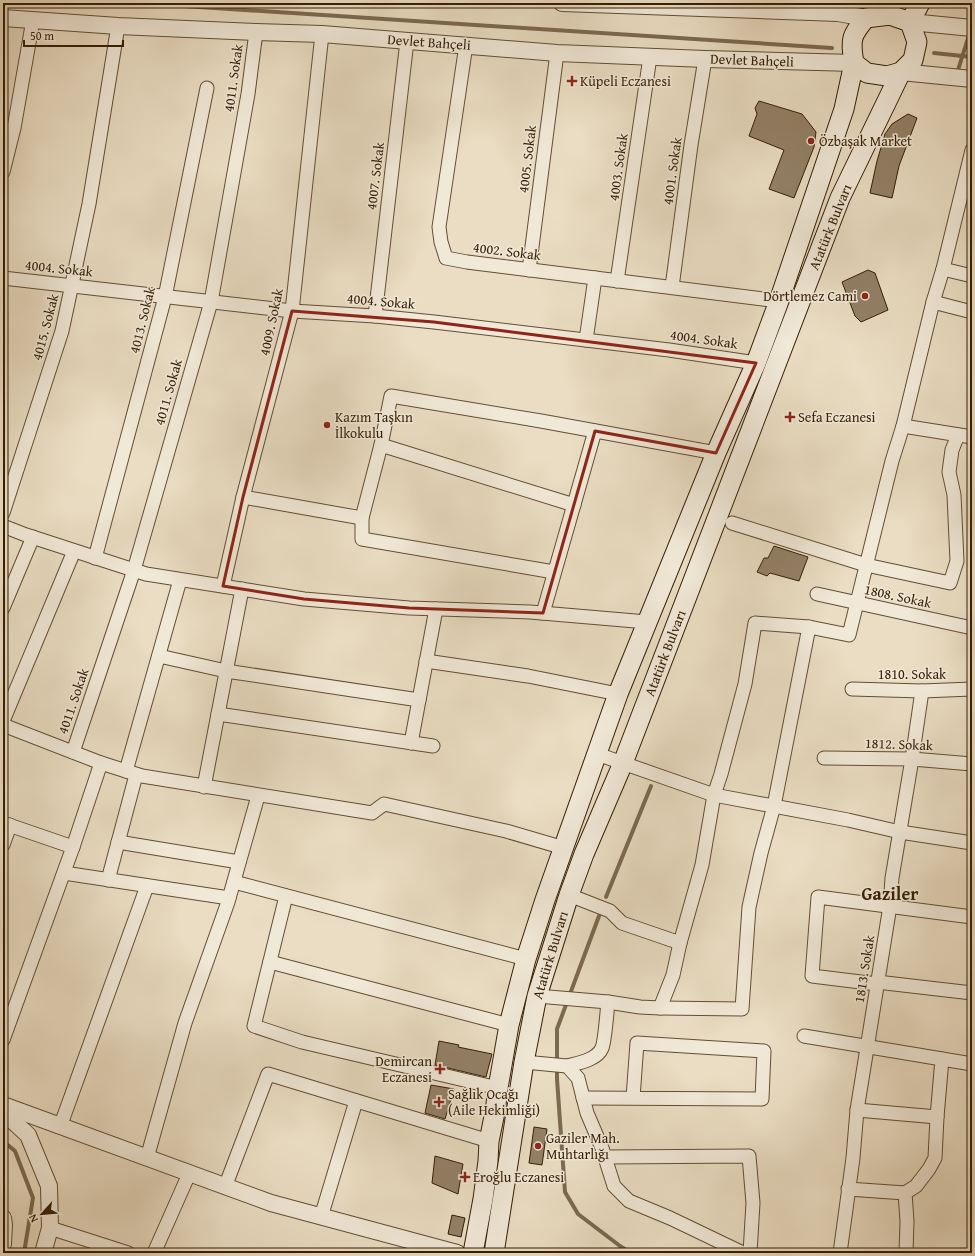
<svg xmlns="http://www.w3.org/2000/svg" width="975" height="1256" font-family="'Gentium Book Plus',serif">
  <style>
    .lines { fill: none; stroke-linecap: round; stroke-linejoin: round }
    .stream { stroke: #7c6a50; stroke-width: 4 }
    .building { fill: #938167; stroke: #351e04 }
    .minor-casing { stroke: #624e34; stroke-width: 15 }
    .tertiary-casing { stroke: #624e34; stroke-width: 18 }
    .secondary-casing { stroke: #351e04; stroke-width: 21 }
    .minor { stroke: #f1e9d8; stroke-width: 13 }
    .tertiary { stroke: #f1e9d8; stroke-width: 16 }
    .secondary { stroke: #f1e9d8; stroke-width: 19 }
    .marked { fill: none; stroke: #8f2418; stroke-width: 3; stroke-linejoin: round }
    .poi-dot { fill: #8f2418; stroke: #f1e9d8; stroke-width: 1.5 }
    .labels { text-anchor: middle; dominant-baseline: central; stroke-width: 3; stroke-linejoin: round; paint-order: stroke }
    .street-label { font-size: 14px; fill: #351e04; stroke: #f1e9d8 }
    .poi-label { font-size: 14px; fill: #351e04; stroke: #f1e9d8; text-anchor: start }
    .district-label { font-size: 18px; font-weight: bold; fill: #351e04; stroke: #f1e9d8 }
  </style>
  <rect width="100%" height="100%" fill="#eaddc3"/>
  <filter id="stains"><feTurbulence type="fractalNoise" baseFrequency=".005" numOctaves="4"/><feColorMatrix values="0 0 0 0 .2 0 0 0 0 .09 0 0 0 0 .02 0 0 0 .5 -.17"/></filter>
  <radialGradient id="worn" r=".72"><stop offset=".6" stop-color="#630" stop-opacity="0"/><stop offset="1" stop-color="#630" stop-opacity=".3"/></radialGradient>
  <g class="lines">
    <!-- stream -->
    <g class="stream">
      <path d="M137 3 832 48"/>
      <path d="M934 53 972 57"/>
      <path d="M958 70 970 32"/>
      <path d="M606 897 651 786"/>
      <path d="M599 916 557 1029V1079L565 1192 578 1214 620 1246 631 1253"/>
      <path d="M3 1141 15 1151 33 1198 24 1253"/>
    </g>
  </g>
  <!-- building -->
  <g class="building">
    <path d="M759 101 802 114 816 132 814 147 794 198 769 189 784 150 749 136 757 114 755 108Z"/>
    <path d="M908 114 917 118 899 166 892 198 870 193 877 161 885 134 892 124Z"/>
    <path d="M868 270 875 273 888 310 861 322 855 316 842 282Z"/>
    <path d="M774 546 808 557 799 581 770 573 767 576 757 572 764 558H768Z"/>
    <path d="M439 1041 459 1045 458 1047 492 1054 486 1077 435 1065Z"/>
    <path d="M431 1085 454 1089 445 1119 425 1113Z"/>
    <path d="M534 1127 547 1129 542 1165 529 1163Z"/>
    <path d="M435 1156 463 1164 458 1194 432 1183Z"/>
    <path d="M452 1215 465 1218 461 1237 448 1234Z"/>
  </g>
  <g class="lines">
    <!-- minor casing -->
    <g class="minor-casing">
      <g id="minor">
        <path d="M466 45 439 227 441 242 446 258 467 262 779 301"/>
        <path d="M3 172 14 128 33 20"/>
        <path d="M943 269 972 276"/>
        <path d="M529 270 557 53"/>
        <path d="M3 278 292 311 375 316 434 322 669 350 756 363"/>
        <path d="M617 281 650 57"/>
        <path d="M672 287 691 145 705 59"/>
        <path d="M933 302 972 312"/>
        <path d="M375 316 407 41"/>
        <path d="M586 340 595 278"/>
        <path d="M903 426 972 437"/>
        <path d="M381 445 574 505"/>
        <path d="M243 497 362 518"/>
        <path d="M3 513 62 331 89 204 118 26"/>
        <path d="M732 523 866 565 950 583 957 561 954 495 949 472 952 450 958 435"/>
        <path d="M3 526 26 535 146 574 304 599 409 608 530 612 647 622"/>
        <path d="M95 558 165 297 207 88"/>
        <path d="M554 572 362 539V518L381 445 391 396 541 421 716 453"/>
        <path d="M223 586 243 497 292 311 322 34"/>
        <path d="M817 594 972 628"/>
        <path d="M3 608 33 537"/>
        <path d="M543 613 595 431"/>
        <path d="M159 656 226 671 419 700"/>
        <path d="M426 661 528 676 618 694"/>
        <path d="M852 689 922 691 972 689"/>
        <path d="M218 714 433 746"/>
        <path d="M3 721 74 551"/>
        <path d="M3 725 101 763 142 776 372 813 384 804 506 831 564 848"/>
        <path d="M411 743 436 609"/>
        <path d="M73 752 134 570 211 302 248 94 256 32"/>
        <path d="M597 754 714 795 848 820 900 832 972 843"/>
        <path d="M824 758 912 759 972 764"/>
        <path d="M126 771 180 580"/>
        <path d="M204 787 242 589"/>
        <path d="M3 823 73 847"/>
        <path d="M118 842 239 862"/>
        <path d="M3 845 10 825"/>
        <path d="M64 873 229 898"/>
        <path d="M108 880 136 775"/>
        <path d="M234 882 526 959"/>
        <path d="M569 895 610 911 622 923 680 943"/>
        <path d="M286 896 254 1026 302 1042 498 1088"/>
        <path d="M270 962 509 1025"/>
        <path d="M877 982 972 993"/>
        <path d="M877 984 812 976 818 897 972 917"/>
        <path d="M537 996 608 1002 640 1007 660 1008 673 975 680 943 702 865 714 795 721 774 745 684 755 623 809 627 849 635 892 461 903 426 933 302 943 269 972 150"/>
        <path d="M660 1008 742 1009 749 907 761 853 774 806 809 627"/>
        <path d="M804 1036 972 1064"/>
        <path d="M3 1040 73 847 101 763"/>
        <path d="M524 1062 567 1066 578 1078 587 1113 602 1148 614 1186 629 1201 670 1218 743 1253"/>
        <path d="M567 1066C578 1063 597 1060 602 1048 605 1041 607 1011 608 1002"/>
        <path d="M583 1098 762 1099 764 1051 637 1043 633 1098"/>
        <path d="M857 1110 937 1117"/>
        <path d="M60 1127 147 886"/>
        <path d="M605 1157 749 1156 753 1203 750 1253"/>
        <path d="M147 1158 185 1023 228 902 258 796"/>
        <path d="M225 1187 268 1074 489 1141"/>
        <path d="M848 1189 905 1193"/>
        <path d="M321 1217 356 1101"/>
        <path d="M50 1228 128 1253"/>
        <path d="M154 1253 189 1174"/>
        <path d="M840 1253 853 1158 857 1110 890 906 892 878 912 759 922 691"/>
        <path d="M906 1253 907 1221 905 1193 916 1186 929 1169 935 1158 937 1117 942 1059"/>
      </g>
    </g>
    <!-- tertiary casing -->
    <g class="tertiary-casing">
      <g id="tertiary">
        <path d="M562 3 838 13 866 18"/>
        <path d="M3 18 118 26 256 32 322 34 557 53 705 59 854 63"/>
        <path d="M910 22 972 28"/>
        <path d="M901 72 972 79"/>
        <path d="M3 1105 271 1203 457 1253"/>
        <path d="M3 1112 28 1135 49 1186 50 1228 43 1253"/>
        <path d="M3 1218 4 1225 3 1244"/>
      </g>
    </g>
    <!-- secondary casing -->
    <g class="secondary-casing">
      <g id="secondary">
        <path d="M890 15 910 22 917 42 913 60 901 72 887 76 867 73 854 63C850 40 851 35 866 18Z"/>
        <path d="M910 22 920 3"/>
        <path d="M473 1253 483 1199 488 1161 489 1141 495 1112 498 1088 509 1025 526 959 545 900 618 694 716 453 756 363 779 301 844 109 854 63"/>
        <path d="M494 1253 524 1062 537 996 569 895 584 854 623 763 840 198 901 72"/>
      </g>
    </g>
    <!-- minor -->
    <use href="#minor" class="minor"/>
    <!-- tertiary -->
    <use href="#tertiary" class="tertiary"/>
    <!-- secondary -->
    <use href="#secondary" class="secondary"/>
  </g>
  <!-- marked area -->
  <path class="marked" d="M292 311 434 322 756 363 716 453 595 431 543 613 409 608 304 599 223 586 243 497Z"/>
  <!-- markers -->
  <g class="poi-dot">
    <path d="M570 75h4v4h4v4h-4v4h-4v-4h-4v-4h4z"/>
    <circle cx="811" cy="141" r="4"/>
    <circle cx="865" cy="296" r="4"/>
    <path d="M788 411h4v4h4v4h-4v4h-4v-4h-4v-4h4z"/>
    <circle cx="327" cy="425" r="4"/>
    <path d="M438 1063h4v4h4v4h-4v4h-4v-4h-4v-4h4z"/>
    <path d="M437 1096h4v4h4v4h-4v4h-4v-4h-4v-4h4z"/>
    <circle cx="538" cy="1146" r="4"/>
    <path d="M463 1171h4v4h4v4h-4v4h-4v-4h-4v-4h4z"/>
  </g>
  <g class="labels">
    <!-- street labels -->
    <g class="street-label">
      <text transform="translate(429 42) rotate(4)">Devlet Bahçeli</text>
      <text transform="translate(752 60) rotate(2)">Devlet Bahçeli</text>
      <text transform="translate(233 78) rotate(-82)">4011. Sokak</text>
      <text transform="translate(527 159) rotate(-83)">4005. Sokak</text>
      <text transform="translate(618 167) rotate(-82)">4003. Sokak</text>
      <text transform="translate(672 171) rotate(-82)">4001. Sokak</text>
      <text transform="translate(375 176) rotate(-83)">4007. Sokak</text>
      <text transform="translate(830 227) rotate(-68)">Atatürk Bulvarı</text>
      <text transform="translate(507 251) rotate(7)">4002. Sokak</text>
      <text transform="translate(59 268) rotate(6)">4004. Sokak</text>
      <text transform="translate(381 301) rotate(5)">4004. Sokak</text>
      <text transform="translate(142 320) rotate(-76)">4013. Sokak</text>
      <text transform="translate(271 322) rotate(-78)">4009. Sokak</text>
      <text transform="translate(45 327) rotate(-75)">4015. Sokak</text>
      <text transform="translate(704 339) rotate(8)">4004. Sokak</text>
      <text transform="translate(168 392) rotate(-74)">4011. Sokak</text>
      <text transform="translate(898 596) rotate(12)">1808. Sokak</text>
      <text transform="translate(665 653) rotate(-69)">Atatürk Bulvarı</text>
      <text x="912" y="674">1810. Sokak</text>
      <text transform="translate(73 701) rotate(-71)">4011. Sokak</text>
      <text transform="translate(899 744) rotate(2)">1812. Sokak</text>
      <text transform="translate(550 955) rotate(-73)">Atatürk Bulvarı</text>
      <text transform="translate(864 969) rotate(-81)">1813. Sokak</text>
    </g>
    <!-- poi labels -->
    <g class="poi-label">
      <text x="580" y="81">Küpeli Eczanesi</text>
      <text x="819" y="141">Özbaşak Market</text>
      <text x="857" y="296" text-anchor="end">Dörtlemez Cami</text>
      <text x="335" y="417">Kazım Taşkın<tspan x="335" dy="16">İlkokulu</tspan></text>
      <text x="798" y="417">Sefa Eczanesi</text>
      <text x="432" y="1061" text-anchor="end">Demircan<tspan x="432" dy="16">Eczanesi</tspan></text>
      <text x="448" y="1094">Sağlık Ocağı<tspan x="448" dy="16">(Aile Hekimliği)</tspan></text>
      <text x="546" y="1138">Gaziler Mah.<tspan x="546" dy="16">Muhtarlığı</tspan></text>
      <text x="473" y="1177">Eroğlu Eczanesi</text>
    </g>
    <!-- district labels -->
    <g class="district-label">
      <text x="890" y="893">Gaziler</text>
    </g>
  </g>
  <!-- margin -->
  <rect width="975" height="1256" fill="none" stroke="#eaddc3" stroke-width="16"/>
  <rect x="4" y="4" width="967" height="1248" fill="none" stroke="#351e04" stroke-width="2"/>
  <rect x="8" y="8" width="959" height="1240" fill="none" stroke="#351e04"/>
  <!-- north arrow -->
  <g transform="translate(42 1214) rotate(243)" stroke="#f1e9d8" stroke-width="3" paint-order="stroke">
  <path d="M0-3L7 15L0 10L-7 15Z" fill="#351e04"/>
  <text y="-6" font-size="11" font-weight="bold" text-anchor="middle" fill="#351e04">N</text>
  </g>
  <!-- scale -->
  <path d="M24 40v6h99v-6" fill="none" stroke="#351e04" stroke-width="2"/>
  <text x="30" y="40" font-size="12" fill="#351e04" stroke="#f1e9d8" stroke-width="3" paint-order="stroke">50 m</text>
  <rect width="100%" height="100%" filter="url(#stains)"/>
  <rect width="100%" height="100%" fill="url(#worn)"/>
</svg>
